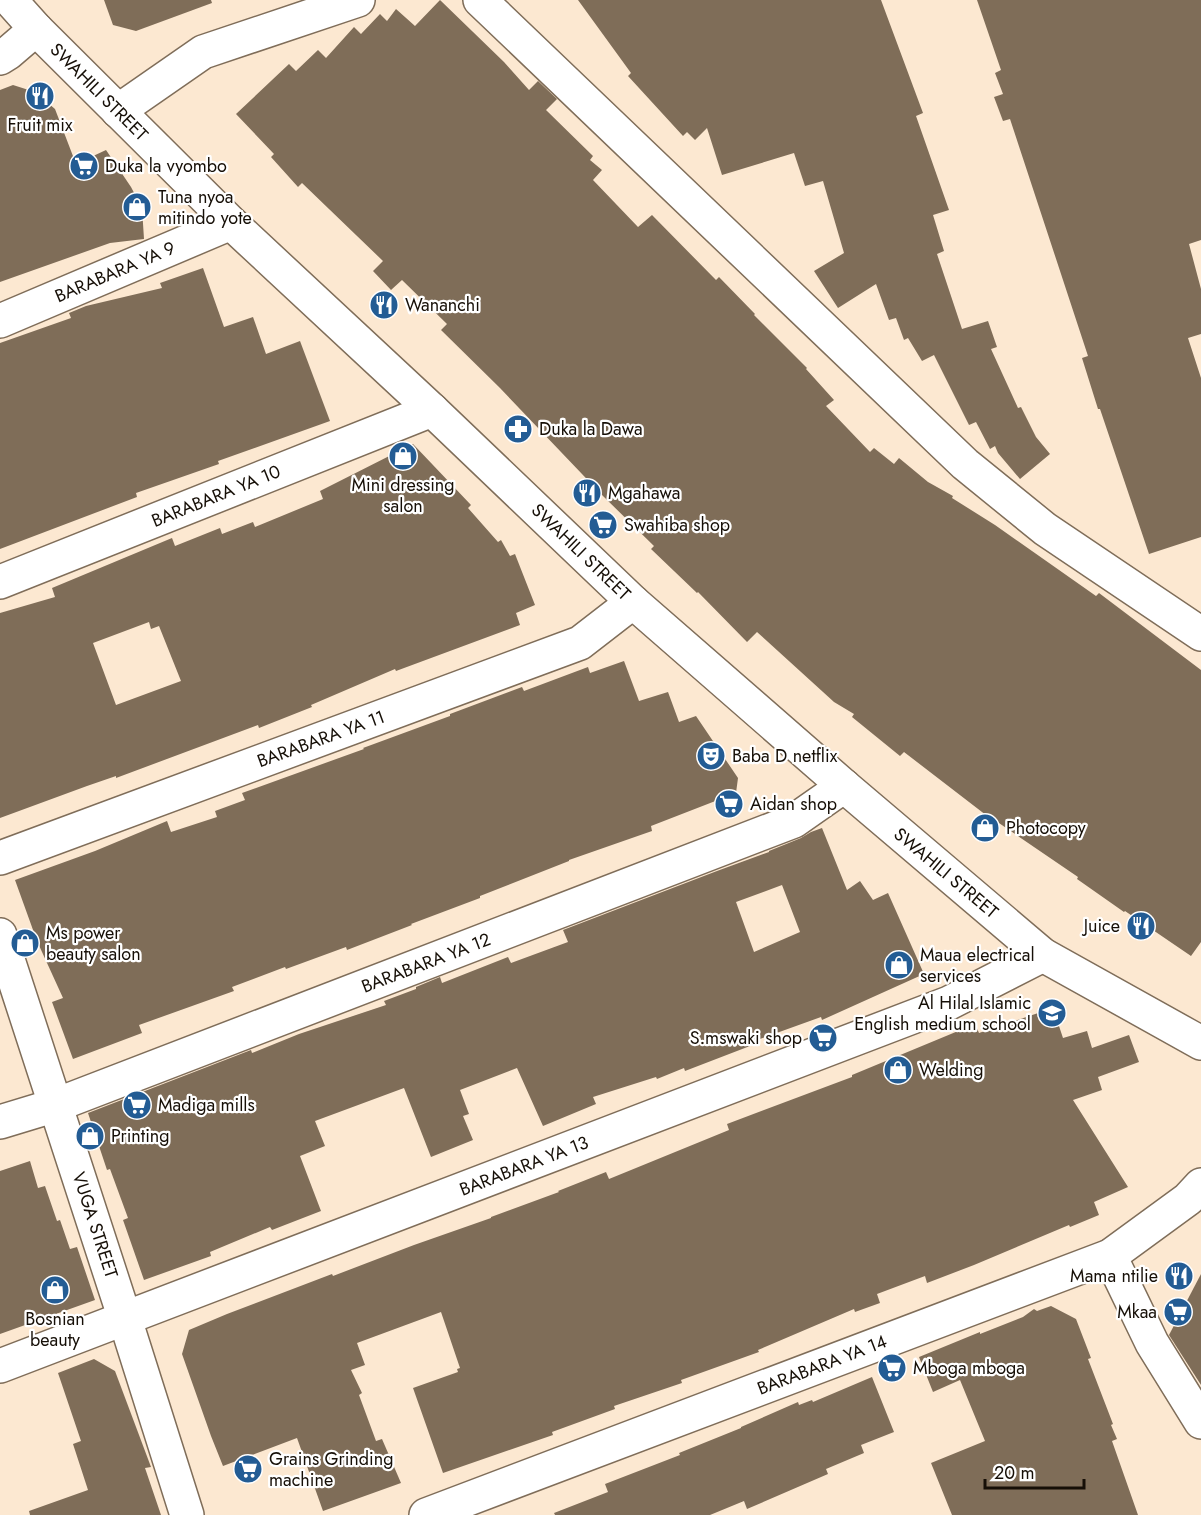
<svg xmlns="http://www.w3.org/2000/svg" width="1201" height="1515" font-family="Jost,sans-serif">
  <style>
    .building { fill: #7f6d58; fill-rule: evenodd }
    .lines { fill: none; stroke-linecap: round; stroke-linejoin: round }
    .minor-casing { stroke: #7f6d59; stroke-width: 36 }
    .minor { stroke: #fff; stroke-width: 33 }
    .labels { text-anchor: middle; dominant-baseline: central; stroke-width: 4.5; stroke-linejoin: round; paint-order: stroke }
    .street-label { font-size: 18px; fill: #160f07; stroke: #fff }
    .poi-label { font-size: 18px; fill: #160f07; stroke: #fff; text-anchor: start }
  </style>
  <rect width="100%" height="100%" fill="#fce8d1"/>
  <!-- building -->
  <g class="building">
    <path d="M104 0H211L212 3 136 31 113 25Z"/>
    <path d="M440 0 504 62 529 90 538 81 557 99 546 110 593 156 590 160 602 170 593 180 638 227 652 215 716 280 719 277 755 314 754 315 807 368 806 369 834 400 826 406 870 452 874 448 894 464 899 458 928 482 953 496 952 498 995 525 1096 596 1099 593 1201 670V942L1191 956 1125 911 1124 912 1077 879 1078 877 996 821 995 822 904 752 900 756 852 717 854 714 834 702 757 632 747 642 698 592 697 593 651 549 654 546 603 496 500 388 441 330 447 324 402 280 391 290 373 271 383 261 302 183 298 187 271 157 274 154 236 114 289 64 296 71 318 50 326 58 354 27 361 34 380 14 387 21 396 9 415 26Z"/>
    <path d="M578 0H881L923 113 916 116 949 210 933 215 944 251 937 254 962 329 988 321 997 347 991 349 1018 408 1021 407 1036 437 1050 454 1020 479 998 453 995 446 990 449 976 422 969 425 934 355 922 361 908 338 904 340 896 318 889 320 876 284 838 308 814 271 844 253 823 181 805 186 794 153 722 175 707 128 695 140 687 132 683 136 628 76 631 73Z"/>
    <path d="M977 0H1201V240L1189 244 1201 289V334L1188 338 1201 378V537L1149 554 1100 409H1098L1082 358 1088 356 1010 119 1003 121 994 97 1003 94 995 73 1001 70Z"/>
    <path d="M13 85 35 92 55 109 76 164 106 150 131 187 142 208 144 239 110 243 0 282V90Z"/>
    <path d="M203 268 224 327 253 317 266 354 300 341 330 421 218 461 219 464 136 493 137 497 0 549V343L71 318 69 313 86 306 162 288 160 283Z"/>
    <path d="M413 444 471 505 468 508 498 542 501 540 510 556 515 554 535 605 516 613 520 625 396 671 395 669 311 705 312 707 259 728 258 725 116 778V776L87 786 0 818V613L55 597 52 588 172 538 175 546 220 528 222 534 253 522 255 527 323 499 320 491ZM149 622 151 629 159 626 181 681 116 705 93 643Z"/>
    <path d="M624 661 639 701 668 692 679 722 696 716 738 778 736 793 651 826 652 831 569 860V861L480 896V898L411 924 412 925 347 950 346 947 286 969 285 967 232 987 234 991 139 1025 142 1033 73 1059 52 1002 63 998 37 941 15 880 95 851 167 821 171 832 217 817 215 811 245 800 242 793 364 749 363 748 450 716V714L522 687 524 691 588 667 590 673Z"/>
    <path d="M822 828 847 890 860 881 873 900 888 893 924 974 822 1020 821 1017 749 1043 750 1046 685 1071 684 1068 657 1079 656 1077 593 1097 596 1104 543 1126 517 1068 460 1090 469 1114 463 1116 473 1140 431 1157 404 1088 315 1121 325 1146 300 1156 321 1211 272 1230 270 1227 210 1252 211 1256 144 1280 123 1220 128 1218 110 1169 107 1170 88 1113 251 1050 252 1053 299 1034 386 1005 384 1001 416 989V987L440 977 442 983 508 957 511 963 568 942 563 930 717 871 769 852V851L801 838 811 832ZM782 885 800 932 754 952 736 902Z"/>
    <path d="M1053 1008 1063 1038 1087 1031 1092 1048 1129 1035 1139 1062 1098 1077 1102 1090 1073 1100 1128 1187 1094 1202 1099 1215 1070 1227 1069 1225 974 1265 927 1283 925 1276 877 1294 880 1303 855 1312 854 1309 758 1350 759 1352 681 1380 682 1383 614 1406 615 1409 552 1432 553 1435 443 1473 413 1388 458 1372 457 1369 460 1368 441 1312 357 1343 365 1365 351 1370 362 1393 359 1395 376 1441 382 1439 401 1483 323 1511 297 1438 223 1466 211 1436 182 1354 189 1330 227 1314 332 1274 333 1276 414 1245 491 1218V1217L559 1192 558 1191 606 1172 609 1179 729 1130 727 1124 852 1077V1075L975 1024 979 1033Z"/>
    <path d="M30 1161 38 1188 45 1186 57 1221 60 1220 70 1249 77 1247 95 1300 0 1334V1171Z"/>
    <path d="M1201 1274V1385L1169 1335Z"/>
    <path d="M1051 1306 1076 1319 1091 1358 1088 1359 1113 1424 1111 1425 1117 1439 1112 1441 1138 1515H952L931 1463 985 1441 960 1380 933 1392 919 1357 980 1332V1334L1023 1317 1034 1309 1037 1311Z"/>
    <path d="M94 1359 115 1371 151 1467 145 1468 161 1515H30L29 1511 88 1490 73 1444 81 1441 58 1373Z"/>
    <path d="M872 1377 894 1432 861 1445 864 1453 826 1469 828 1474 747 1509 744 1501 710 1515H555L554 1513 608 1492 605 1484 680 1455 679 1453 741 1428V1427L798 1402 799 1405 812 1400 813 1402Z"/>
  </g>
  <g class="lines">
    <!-- minor casing -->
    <g class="minor-casing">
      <g id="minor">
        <path d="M10 0 36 29 231 223 432 410 633 602 844 786 1043 955 1201 1043"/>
        <path d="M480 0 965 464 1045 529 1201 634"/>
        <path d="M0 58 8 53 36 29"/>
        <path d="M118 111 203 52 358 0"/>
        <path d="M0 321 231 223"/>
        <path d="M0 582 432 410"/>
        <path d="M0 858 580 643 633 602"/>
        <path d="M0 935 125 1319 187 1515"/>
        <path d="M0 1122 56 1105 794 821 844 786"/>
        <path d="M1110 1256 1152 1343 1201 1422"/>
        <path d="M0 1366 949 1003 1043 955"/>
        <path d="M426 1515 1110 1256 1188 1199 1201 1185"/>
      </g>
    </g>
    <!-- minor -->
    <use href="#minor" class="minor"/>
  </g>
  <!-- icons -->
  <defs>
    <g id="restaurant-disc" transform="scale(1.5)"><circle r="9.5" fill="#235c94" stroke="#fff"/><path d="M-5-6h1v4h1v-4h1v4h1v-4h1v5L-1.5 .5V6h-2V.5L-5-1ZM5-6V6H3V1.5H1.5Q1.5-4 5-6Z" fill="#fff"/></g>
    <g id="supermarket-disc" transform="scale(1.5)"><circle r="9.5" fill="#235c94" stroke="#fff"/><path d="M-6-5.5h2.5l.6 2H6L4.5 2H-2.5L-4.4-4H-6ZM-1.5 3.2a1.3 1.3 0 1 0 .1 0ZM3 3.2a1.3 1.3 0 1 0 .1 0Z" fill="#fff"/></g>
    <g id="shop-disc" transform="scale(1.5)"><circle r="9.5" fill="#235c94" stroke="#fff"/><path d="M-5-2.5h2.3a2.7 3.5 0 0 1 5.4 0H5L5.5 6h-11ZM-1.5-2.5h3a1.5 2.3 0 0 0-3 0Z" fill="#fff"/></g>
    <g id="pharmacy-disc" transform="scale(1.5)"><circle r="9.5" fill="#235c94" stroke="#fff"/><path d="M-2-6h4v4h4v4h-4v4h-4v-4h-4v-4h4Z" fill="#fff"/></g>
    <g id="theatre-disc" transform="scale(1.5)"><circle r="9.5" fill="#235c94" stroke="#fff"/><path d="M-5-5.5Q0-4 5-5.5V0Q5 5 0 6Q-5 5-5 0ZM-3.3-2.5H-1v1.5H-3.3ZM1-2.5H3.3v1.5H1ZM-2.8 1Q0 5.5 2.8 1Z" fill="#fff"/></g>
    <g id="school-disc" transform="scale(1.5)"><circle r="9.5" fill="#235c94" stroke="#fff"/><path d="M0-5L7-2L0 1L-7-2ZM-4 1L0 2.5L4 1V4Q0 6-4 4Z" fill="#fff"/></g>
  </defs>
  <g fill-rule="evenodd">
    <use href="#restaurant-disc" x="40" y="96"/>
    <use href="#supermarket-disc" x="84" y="166"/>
    <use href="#shop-disc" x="137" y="207"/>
    <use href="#restaurant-disc" x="384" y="305"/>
    <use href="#pharmacy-disc" x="518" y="429"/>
    <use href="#shop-disc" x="403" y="456"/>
    <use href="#restaurant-disc" x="587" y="493"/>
    <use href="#supermarket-disc" x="603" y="525"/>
    <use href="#theatre-disc" x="711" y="756"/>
    <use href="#supermarket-disc" x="729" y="804"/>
    <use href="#shop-disc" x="985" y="828"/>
    <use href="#restaurant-disc" x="1141" y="926"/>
    <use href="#shop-disc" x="25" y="943"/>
    <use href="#shop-disc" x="899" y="965"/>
    <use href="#school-disc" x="1052" y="1013"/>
    <use href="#supermarket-disc" x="823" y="1038"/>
    <use href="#shop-disc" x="898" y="1070"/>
    <use href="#supermarket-disc" x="137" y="1105"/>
    <use href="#shop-disc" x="90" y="1136"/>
    <use href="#restaurant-disc" x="1179" y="1276"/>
    <use href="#shop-disc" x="55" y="1290"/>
    <use href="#supermarket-disc" x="1178" y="1312"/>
    <use href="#supermarket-disc" x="892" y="1368"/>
    <use href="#supermarket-disc" x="248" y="1469"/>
  </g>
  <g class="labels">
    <!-- street labels -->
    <g class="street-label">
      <text transform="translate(99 92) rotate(45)">SWAHILI STREET</text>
      <text transform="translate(115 272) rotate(-23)">BARABARA YA 9</text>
      <text transform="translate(216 496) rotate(-22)">BARABARA YA 10</text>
      <text transform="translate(581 552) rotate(44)">SWAHILI STREET</text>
      <text transform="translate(321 739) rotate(-20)">BARABARA YA 11</text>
      <text transform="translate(946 873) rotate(40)">SWAHILI STREET</text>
      <text transform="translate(426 963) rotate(-21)">BARABARA YA 12</text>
      <text transform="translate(524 1166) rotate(-21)">BARABARA YA 13</text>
      <text transform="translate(95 1225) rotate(72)">VUGA STREET</text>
      <text transform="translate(822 1365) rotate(-21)">BARABARA YA 14</text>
    </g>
    <!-- poi labels -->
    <g class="poi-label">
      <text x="40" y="125" text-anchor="middle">Fruit mix</text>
      <text x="105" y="166">Duka la vyombo</text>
      <text x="158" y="197">Tuna nyoa<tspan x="158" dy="21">mitindo yote</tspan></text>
      <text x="405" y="305">Wananchi</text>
      <text x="539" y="429">Duka la Dawa</text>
      <text x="403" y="485" text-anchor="middle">Mini dressing<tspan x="403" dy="21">salon</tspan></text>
      <text x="608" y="493">Mgahawa</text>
      <text x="624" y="525">Swahiba shop</text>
      <text x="732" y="756">Baba D netflix</text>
      <text x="750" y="804">Aidan shop</text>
      <text x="1006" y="828">Photocopy</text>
      <text x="1120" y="926" text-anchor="end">Juice</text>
      <text x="46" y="933">Ms power<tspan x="46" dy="21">beauty salon</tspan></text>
      <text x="920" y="955">Maua electrical<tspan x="920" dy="21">services</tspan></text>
      <text x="1031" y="1003" text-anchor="end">Al Hilal Islamic<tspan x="1031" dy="21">English medium school</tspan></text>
      <text x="802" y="1038" text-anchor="end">S.mswaki shop</text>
      <text x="919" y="1070">Welding</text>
      <text x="158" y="1105">Madiga mills</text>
      <text x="111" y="1136">Printing</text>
      <text x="1158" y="1276" text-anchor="end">Mama ntilie</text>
      <text x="1157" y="1312" text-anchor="end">Mkaa</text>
      <text x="55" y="1319" text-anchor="middle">Bosnian<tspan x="55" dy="21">beauty</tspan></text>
      <text x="913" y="1368">Mboga mboga</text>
      <text x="269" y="1459">Grains Grinding<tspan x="269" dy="21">machine</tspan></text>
    </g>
  </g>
  <!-- scale -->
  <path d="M985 1479v9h99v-9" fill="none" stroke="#160f07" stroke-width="3"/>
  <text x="994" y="1479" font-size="18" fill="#160f07" stroke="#ffffff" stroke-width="4.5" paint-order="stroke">20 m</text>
</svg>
